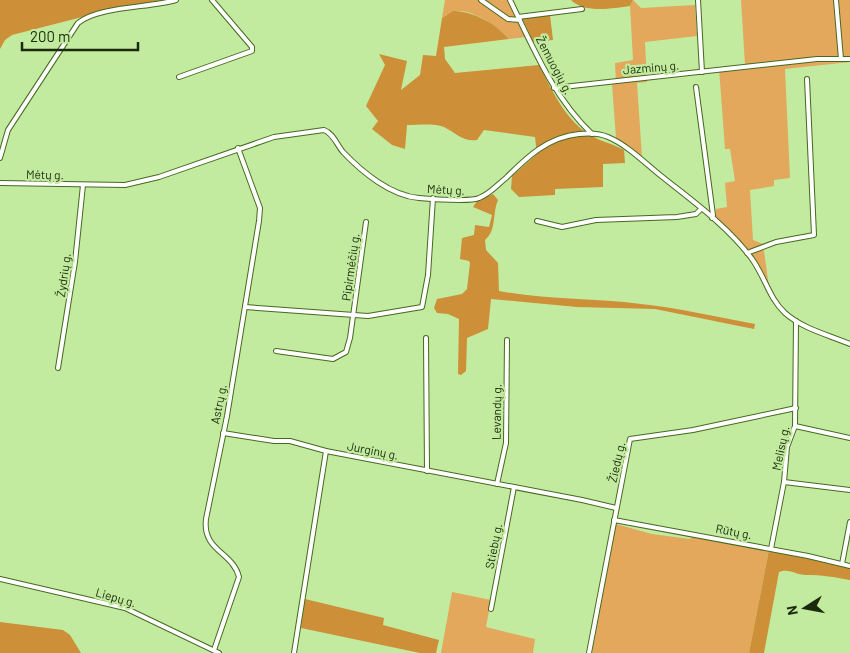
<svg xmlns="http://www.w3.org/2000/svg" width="850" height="653" font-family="Barlow,sans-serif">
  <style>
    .green { fill: #e3a85c }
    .forest { fill: #cd8f38 }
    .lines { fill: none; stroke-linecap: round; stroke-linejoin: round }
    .street-casing { stroke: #466920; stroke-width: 6 }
    .street { stroke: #fff; stroke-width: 4 }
    .labels { text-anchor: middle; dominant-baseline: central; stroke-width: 4.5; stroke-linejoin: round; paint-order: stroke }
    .street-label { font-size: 12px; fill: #1b2a0c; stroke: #c2eb9f }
  </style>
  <rect width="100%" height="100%" fill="#c2eb9f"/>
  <!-- green -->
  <g class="green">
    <path d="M445 0H507L526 37 509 39C498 27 470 6 453 12 449 13 445 16 442 18Z"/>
    <path d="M633 0 641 8 695 5 697 36 645 42 647 82 637 83 642 157 616 138 612 84 616 83 615 63 633 60 630 6Z"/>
    <path d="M741 0H850V62L785 69 790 178 774 180V186L750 190 753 240 763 244 769 287 753 256 716 219V209L727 207 725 183 735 181 730 149H725L719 68 745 65Z"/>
    <path d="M616 524 652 534 690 539 692 537 769 550 749 653H592Z"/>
    <path d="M452 592 491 600 486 627 535 639 533 653H441Z"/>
  </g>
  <!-- forest -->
  <g class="forest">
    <path d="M0 0H165L125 6 12 35 5 40 0 49Z"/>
    <path d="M571 0H633L630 6C613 8 585 14 571 0Z"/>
    <path d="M453 11C476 12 494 23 509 39L444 47 445 59 455 73 539 65C552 90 566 122 592 136 602 142 614 144 624 150L625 163 603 164V187L555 189V195L519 197 511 189 512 176 537 154 535 137 484 130 477 140C463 142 456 133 444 127 434 123 418 125 407 125L405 149 392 145 372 129 378 121 366 106 385 65 379 54 407 61 401 90 420 75 423 55 436 56 442 18Z"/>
    <path d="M550 15 553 40 533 42 522 18Z"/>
    <path d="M493 194 498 200C492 214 497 230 485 240L486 250 498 263 499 291C546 300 593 298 641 304 679 308 717 317 755 324L754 329 655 309 577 307 491 299 488 329 467 338 466 371 461 375 458 374 459 319 448 314 437 313 434 308 437 299 462 294 467 289 470 263 469 261 460 259 462 238 474 235 475 225 489 227 492 215 473 207 477 201Z"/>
    <path d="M769 550 850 568V580C834 577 822 575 806 575 795 575 790 568 779 572L764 653H749Z"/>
    <path d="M305 599 384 618 383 625 439 640 436 653H420L301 628Z"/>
    <path d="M0 622 63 630 70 635 81 653H0Z"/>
  </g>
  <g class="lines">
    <!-- street casing -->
    <g class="street-casing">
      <g id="street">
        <path d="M481 0 508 19 520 20"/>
        <path d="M510 0C533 47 553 97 592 134"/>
        <path d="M698 0 702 72"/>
        <path d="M836 0 841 59"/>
        <path d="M518 17 582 9"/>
        <path d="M179 77 252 51V47L212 0"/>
        <path d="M696 87 713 215 712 218"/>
        <path d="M554 88 817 59H850"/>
        <path d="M0 158 8 130 78 23C99 6 149 8 176 0"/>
        <path d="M0 183 125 185 159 177 274 137 324 130C333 133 337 145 343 152 362 172 391 196 419 198 430 199 471 202 479 198 490 194 497 185 506 178 527 157 548 137 579 134 588 133 599 133 608 137 627 145 644 162 660 175 691 200 728 226 752 259 765 277 769 298 785 313 803 329 829 335 850 344"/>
        <path d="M537 221 562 227 596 220 677 217 696 214 701 209"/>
        <path d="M747 253 776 242 814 235 807 79"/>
        <path d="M245 307 368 316 422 307 428 275 433 198"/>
        <path d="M426 338 427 471"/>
        <path d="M276 351 333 359 346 352 350 338 366 222"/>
        <path d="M58 368 75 262 83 185"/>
        <path d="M795 426 850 438"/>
        <path d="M223 433 274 441H290L326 451"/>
        <path d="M784 482 850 490"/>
        <path d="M497 484 506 443 507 340"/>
        <path d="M614 520 808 556 850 566"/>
        <path d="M771 549 784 482 787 447 795 426 796 321"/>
        <path d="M842 564 850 522"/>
        <path d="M0 579 125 608 219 653"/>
        <path d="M491 609 514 487"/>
        <path d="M214 650 239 577C233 552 202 551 206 519L227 416 259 221 260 208 238 148"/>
        <path d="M294 653 326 451 582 500 616 508"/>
        <path d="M589 653 630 439 693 430 796 408"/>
      </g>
    </g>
    <!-- street -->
    <use href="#street" class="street"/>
  </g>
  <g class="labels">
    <!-- street labels -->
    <g class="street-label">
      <text transform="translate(555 65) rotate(62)">Žemuogių g.</text>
      <text transform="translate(651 67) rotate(-5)">Jazminų g.</text>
      <text transform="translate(45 174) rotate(1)">Mėtų g.</text>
      <text transform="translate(446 189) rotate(3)">Mėtų g.</text>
      <text transform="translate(350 267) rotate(-82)">Pipirmėčių g.</text>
      <text transform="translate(63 275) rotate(-82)">Žydrių g.</text>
      <text transform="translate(218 404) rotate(-79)">Astrų g.</text>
      <text transform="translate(496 412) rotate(-89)">Levandų g.</text>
      <text transform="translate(780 448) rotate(-78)">Melisų g.</text>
      <text transform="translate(373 450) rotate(11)">Jurginų g.</text>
      <text transform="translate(616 462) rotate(-77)">Žiedų g.</text>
      <text transform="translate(734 531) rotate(11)">Rūtų g.</text>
      <text transform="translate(493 546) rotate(-79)">Stiebų g.</text>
      <text transform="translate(116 597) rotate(16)">Liepų g.</text>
    </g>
  </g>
  <!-- north arrow -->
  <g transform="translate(805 608) rotate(259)" stroke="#c2eb9f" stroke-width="4" paint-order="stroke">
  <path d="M0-4L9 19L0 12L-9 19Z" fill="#1b2a0c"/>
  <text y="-8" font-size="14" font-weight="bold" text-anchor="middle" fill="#1b2a0c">N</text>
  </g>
  <!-- scale -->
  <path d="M22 42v8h116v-8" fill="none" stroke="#1b2a0c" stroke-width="2.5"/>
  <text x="30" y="42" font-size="15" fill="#1b2a0c" stroke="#c2eb9f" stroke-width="4" paint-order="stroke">200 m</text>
</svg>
